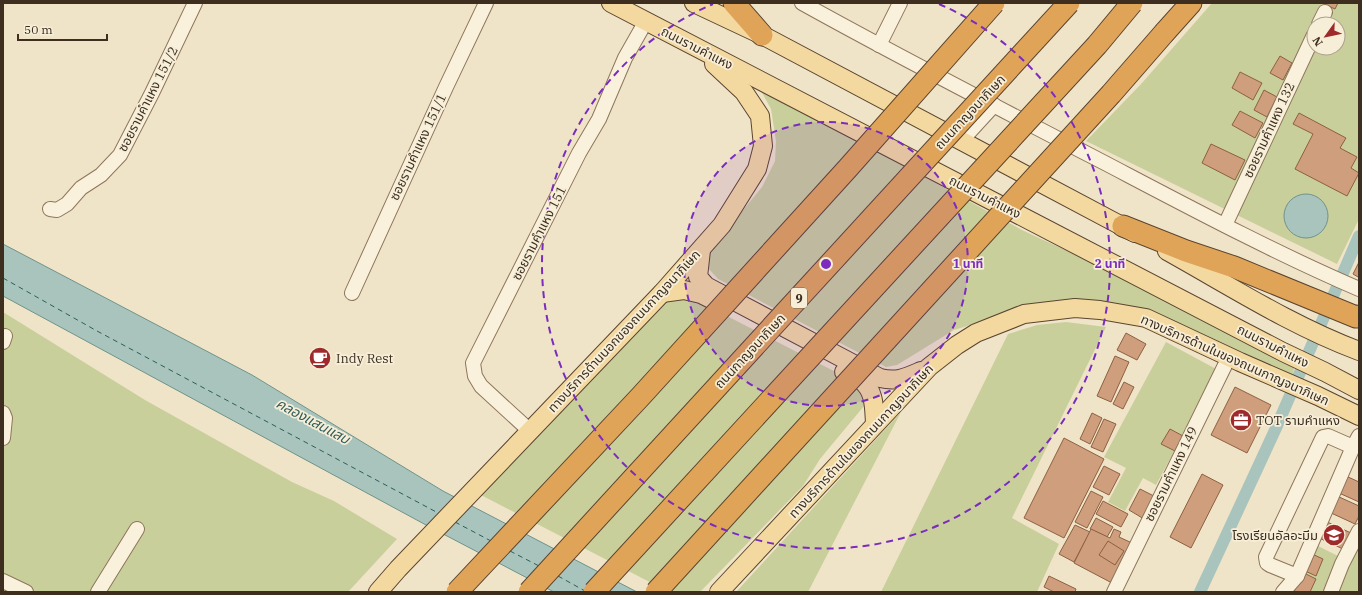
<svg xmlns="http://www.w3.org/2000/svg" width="1362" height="595" font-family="'IBM Plex Serif','Noto Sans Thai',serif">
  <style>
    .green { fill: #c9cf9b; fill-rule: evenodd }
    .water { fill: #a9c4bc; stroke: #6f938a }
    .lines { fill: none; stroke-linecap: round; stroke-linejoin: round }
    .canal { stroke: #a9c4bc; stroke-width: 12 }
    .ferry { stroke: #2f5d5a; stroke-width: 1; stroke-dasharray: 5 4; stroke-linecap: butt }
    .building { fill: #cf9f7d; stroke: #8d5f41 }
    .minor-casing { stroke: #8d765c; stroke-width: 16 }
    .major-casing { stroke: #5b4430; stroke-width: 20 }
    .highway-casing { stroke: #5b4430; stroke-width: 23 }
    .minor { stroke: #faf1dc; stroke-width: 14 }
    .major { stroke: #f3d9a0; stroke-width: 18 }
    .highway { stroke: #e0a458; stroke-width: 21 }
    .highway-bridge-casing { stroke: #5b4430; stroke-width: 23; stroke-linecap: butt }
    .highway-bridge { stroke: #e0a458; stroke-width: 21 }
    .ring { fill: none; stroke: #7b2cbf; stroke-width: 2; stroke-dasharray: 7 5 }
    .labels { text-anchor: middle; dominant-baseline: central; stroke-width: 3.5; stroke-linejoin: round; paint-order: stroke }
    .shield { fill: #f7eed8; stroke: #756857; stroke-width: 1 }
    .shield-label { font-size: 12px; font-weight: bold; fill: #3d2e20 }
    .street-label { font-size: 13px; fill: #3d2e20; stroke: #f7eed8 }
    .poi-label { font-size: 13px; fill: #3d2e20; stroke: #f7eed8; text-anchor: start }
    .water-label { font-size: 14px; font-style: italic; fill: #2f5d5a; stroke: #f7eed8 }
    .centre { fill: #7b2cbf; stroke: #f7eed8; stroke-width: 2 }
    .ring-label { font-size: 12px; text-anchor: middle; font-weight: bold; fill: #7b2cbf; stroke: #f7eed8; stroke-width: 3.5; stroke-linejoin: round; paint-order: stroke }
  </style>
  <rect width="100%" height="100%" fill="#f0e4c8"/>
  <!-- green -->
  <g class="green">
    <path d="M1212 3H1359V219L1337 264 1086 141 1142 83ZM1314 24H1338V48H1314Z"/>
    <path d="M759 87 1024 231 1167 297 1295 366 1292 376 1172 320 1110 303 1023 309 954 330 897 365 886 367 718 279 708 268 711 249 762 187 775 161 776 141 771 109Z"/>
    <path d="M688 296 859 384 865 394 864 406 820 459 803 486 700 592H669L477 493 666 298Z"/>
    <path d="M3 312 145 400 292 482 334 501 397 539 348 592H3Z"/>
    <path d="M1066 322 1106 327 1012 518 1059 544 1037 592H881L1008 334 1037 325Z"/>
    <path d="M1166 342 1218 370 1156 485 1143 478 1125 511 1108 502 1126 468 1104 457Z"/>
    <path d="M901 412 808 592H736Z"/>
    <path d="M1359 538V592H1285L1318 546 1348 561Z"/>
  </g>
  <!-- water -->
  <g class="water">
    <circle cx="1306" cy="216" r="22"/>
    <path d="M3 244 252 375 443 491 637 592H554L426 525 3 296Z"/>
  </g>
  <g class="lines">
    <!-- canal -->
    <path class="canal" d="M1200 592 1276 428 1359 236"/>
    <!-- ferry -->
    <g class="ferry">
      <path d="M3 278 97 331 440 514"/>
      <path d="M455 522 491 541"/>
      <path d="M510 551 539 566"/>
      <path d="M558 576 585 591"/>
    </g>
  </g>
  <!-- building -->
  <g class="building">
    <path d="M1322 3H1338L1335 9Z"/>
    <path d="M1280 56 1292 63 1283 80 1270 73Z"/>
    <path d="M1240 72 1262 83 1253 100 1232 88Z"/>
    <path d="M1264 90 1277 97 1267 117 1254 110Z"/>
    <path d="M1240 111 1263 123 1255 138 1232 125Z"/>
    <path d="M1299 113 1346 138 1340 148 1357 157 1351 168 1359 173 1347 196 1295 169 1313 134 1293 124Z"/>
    <path d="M1211 144 1245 160 1235 180 1202 163Z"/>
    <path d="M1359 262V277H1358L1353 274Z"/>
    <path d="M1126 333 1146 344 1137 360 1117 350Z"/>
    <path d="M1115 356 1129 362 1111 402 1097 396Z"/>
    <path d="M1124 382 1134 387 1123 409 1113 404Z"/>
    <path d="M1235 387 1271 405 1247 453 1211 435Z"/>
    <path d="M1092 413 1102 418 1090 444 1080 439Z"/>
    <path d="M1104 419 1116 424 1103 452 1091 447Z"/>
    <path d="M1170 429 1183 436 1175 451 1161 444Z"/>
    <path d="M1064 438 1104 459 1064 538 1024 518Z"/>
    <path d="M1104 466 1120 474 1109 495 1093 487Z"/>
    <path d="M1202 474 1223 485 1191 548 1170 537Z"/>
    <path d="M1346 476 1359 482V502L1339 493Z"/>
    <path d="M1140 489 1156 497 1144 519 1129 510Z"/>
    <path d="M1091 491 1103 497 1087 528 1075 522Z"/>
    <path d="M1337 496 1359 506V516L1355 524 1329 512Z"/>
    <path d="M1103 501 1128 514 1121 527 1096 514Z"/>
    <path d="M1096 518 1113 527 1107 537 1090 529Z"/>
    <path d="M1325 521 1351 533 1343 549 1317 537Z"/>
    <path d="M1075 525 1090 532 1074 562 1059 554Z"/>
    <path d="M1091 529 1110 538 1114 529 1121 532 1119 537 1132 543 1112 583 1074 563Z"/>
    <path d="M1108 541 1124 551 1115 565 1099 555Z"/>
    <path d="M1310 553 1323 559 1316 576 1303 570Z"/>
    <path d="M1302 572 1316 579 1310 592H1294Z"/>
    <path d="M1049 576 1076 589 1075 592H1054L1044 587Z"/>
  </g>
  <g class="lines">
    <!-- minor casing -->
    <g class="minor-casing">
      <g id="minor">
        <path d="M802 3C901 58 1002 110 1103 162 1187 206 1271 251 1359 289"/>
        <path d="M1319 24 1325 12"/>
        <path d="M879 45 900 3"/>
        <path d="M961 141 994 105"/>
        <path d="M50 209 57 210 67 204 81 188 101 175 120 155 152 93 195 3"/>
        <path d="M1225 225 1314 35"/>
        <path d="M352 293 446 87 486 3"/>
        <path d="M3 342 5 336"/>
        <path d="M3 413 5 418 3 438"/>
        <path d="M530 431 481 386 475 376 473 363 579 153 599 119 625 58 646 21"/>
        <path d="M1297 576 1270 565 1267 563 1266 557 1323 437 1328 436 1353 447"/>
        <path d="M3 581 26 592"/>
        <path d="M98 592 137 529"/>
        <path d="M1114 592 1229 357"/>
        <path d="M1283 592 1297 576 1353 447 1359 436"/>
        <path d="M1331 592 1342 564 1359 531"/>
      </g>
    </g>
    <!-- major casing -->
    <g class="major-casing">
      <g id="major">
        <path d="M611 3 1283 352 1325 372 1359 390"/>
        <path d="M694 3 762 35 1135 233"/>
        <path d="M701 250 698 277 706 286 880 378C897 382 905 378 921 371"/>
        <path d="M1167 251C1230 286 1292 326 1359 351"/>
        <path d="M662 293 684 290 701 294 717 302"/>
        <path d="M844 372C850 375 857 378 862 381 875 391 874 409 875 423"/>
        <path d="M378 592 398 569 662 293 722 225 757 169 763 146 760 116 744 92 714 64"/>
        <path d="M719 592 929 367 957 345 976 333 1024 314 1075 308 1100 310 1146 318 1240 362 1318 396 1359 416"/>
      </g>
    </g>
    <!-- highway casing -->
    <g class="highway-casing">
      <g id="highway">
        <path d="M734 3 762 35"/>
        <path d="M1165 32 1191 3"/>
        <path d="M1123 226 1186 251 1234 267 1356 317 1359 316"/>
      </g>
    </g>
    <!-- minor -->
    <use href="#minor" class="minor"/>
    <!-- major -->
    <use href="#major" class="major"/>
    <!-- highway -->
    <use href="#highway" class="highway"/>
    <!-- highway-bridge casing -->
    <g class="highway-bridge-casing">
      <g id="highway-bridge">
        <path d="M457 592 641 396 848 168 994 3"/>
        <path d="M529 592 1069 3"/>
        <path d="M594 592 1097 45 1132 3"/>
        <path d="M656 592 1111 94 1165 32"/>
      </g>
    </g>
    <!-- highway-bridge -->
    <use href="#highway-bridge" class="highway-bridge"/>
  </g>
  <!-- distance rings -->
  <circle cx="826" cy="264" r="142" fill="#7b2cbf" fill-opacity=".12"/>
  <g class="ring">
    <circle cx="826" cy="264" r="142"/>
    <path d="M939 4A284 284 0 1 1 713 4"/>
  </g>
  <!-- icons -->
  <defs>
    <g id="cafe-disc" transform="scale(1.15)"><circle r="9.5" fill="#9e2a2b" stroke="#f7eed8"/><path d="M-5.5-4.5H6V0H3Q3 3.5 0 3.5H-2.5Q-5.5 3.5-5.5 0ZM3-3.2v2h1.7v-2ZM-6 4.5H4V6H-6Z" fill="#fff"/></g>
    <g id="office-disc" transform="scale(1.15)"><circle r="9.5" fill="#9e2a2b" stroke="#f7eed8"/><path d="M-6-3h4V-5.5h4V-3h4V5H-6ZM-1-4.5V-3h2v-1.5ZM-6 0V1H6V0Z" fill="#fff"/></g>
    <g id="school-disc" transform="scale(1.15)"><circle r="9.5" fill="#9e2a2b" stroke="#f7eed8"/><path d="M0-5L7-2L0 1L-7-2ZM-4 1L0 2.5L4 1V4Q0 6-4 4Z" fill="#fff"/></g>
  </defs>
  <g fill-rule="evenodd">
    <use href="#cafe-disc" x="320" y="358"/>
    <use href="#office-disc" x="1241" y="420"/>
    <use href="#school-disc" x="1334" y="535"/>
  </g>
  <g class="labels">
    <!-- shield labels -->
    <rect class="shield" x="791" y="288" width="16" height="20" rx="3"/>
    <g class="shield-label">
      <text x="799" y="298">9</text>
    </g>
    <!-- street labels -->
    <g class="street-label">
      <text transform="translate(697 48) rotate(27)">ถนนรามคำแหง</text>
      <text transform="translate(148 99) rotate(-63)">ซอยรามคำแหง 151/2</text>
      <text transform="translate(970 112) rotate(-47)">ถนนกาญจนาภิเษก</text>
      <text transform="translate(1269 130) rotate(-65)">ซอยรามคำแหง 132</text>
      <text transform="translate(418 147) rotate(-65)">ซอยรามคำแหง 151/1</text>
      <text transform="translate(985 197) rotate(27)">ถนนรามคำแหง</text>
      <text transform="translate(539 233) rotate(-63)">ซอยรามคำแหง 151</text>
      <text transform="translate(624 331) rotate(-47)">ทางบริการด้านนอกของถนนกาญจนาภิเษก</text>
      <text transform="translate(1273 346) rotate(27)">ถนนรามคำแหง</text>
      <text transform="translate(750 351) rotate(-47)">ถนนกาญจนาภิเษก</text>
      <text transform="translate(1235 360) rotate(24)">ทางบริการด้านในของถนนกาญจนาภิเษก</text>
      <text transform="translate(861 441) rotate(-47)">ทางบริการด้านในของถนนกาญจนาภิเษก</text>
      <text transform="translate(1171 474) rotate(-64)">ซอยรามคำแหง 149</text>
    </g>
    <!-- poi labels -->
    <g class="poi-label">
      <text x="336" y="358">Indy Rest</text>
      <text x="1256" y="420">TOT รามคำแหง</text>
      <text x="1318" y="535" text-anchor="end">โรงเรียนอัลอะมีม</text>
    </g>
    <!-- water labels -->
    <g class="water-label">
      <text transform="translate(313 421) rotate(28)">คลองแสนแสบ</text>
    </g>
  </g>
  <circle cx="826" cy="264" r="6" class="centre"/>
  <g class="ring-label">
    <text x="968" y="268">1 นาที</text>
    <text x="1110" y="268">2 นาที</text>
  </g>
  <!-- border -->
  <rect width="1362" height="595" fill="none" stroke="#3d2e20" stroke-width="8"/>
  <!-- north arrow -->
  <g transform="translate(1326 36) rotate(237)"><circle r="19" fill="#f7eed8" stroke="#ada18e"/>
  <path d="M0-3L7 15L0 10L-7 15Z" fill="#9e2a2b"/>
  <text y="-6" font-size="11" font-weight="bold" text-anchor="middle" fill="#3d2e20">N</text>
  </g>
  <!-- scale -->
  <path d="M18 34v6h89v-6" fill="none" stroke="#3d2e20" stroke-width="2"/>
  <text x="24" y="34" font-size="12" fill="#3d2e20" stroke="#f7eed8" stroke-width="3" paint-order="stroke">50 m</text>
</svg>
